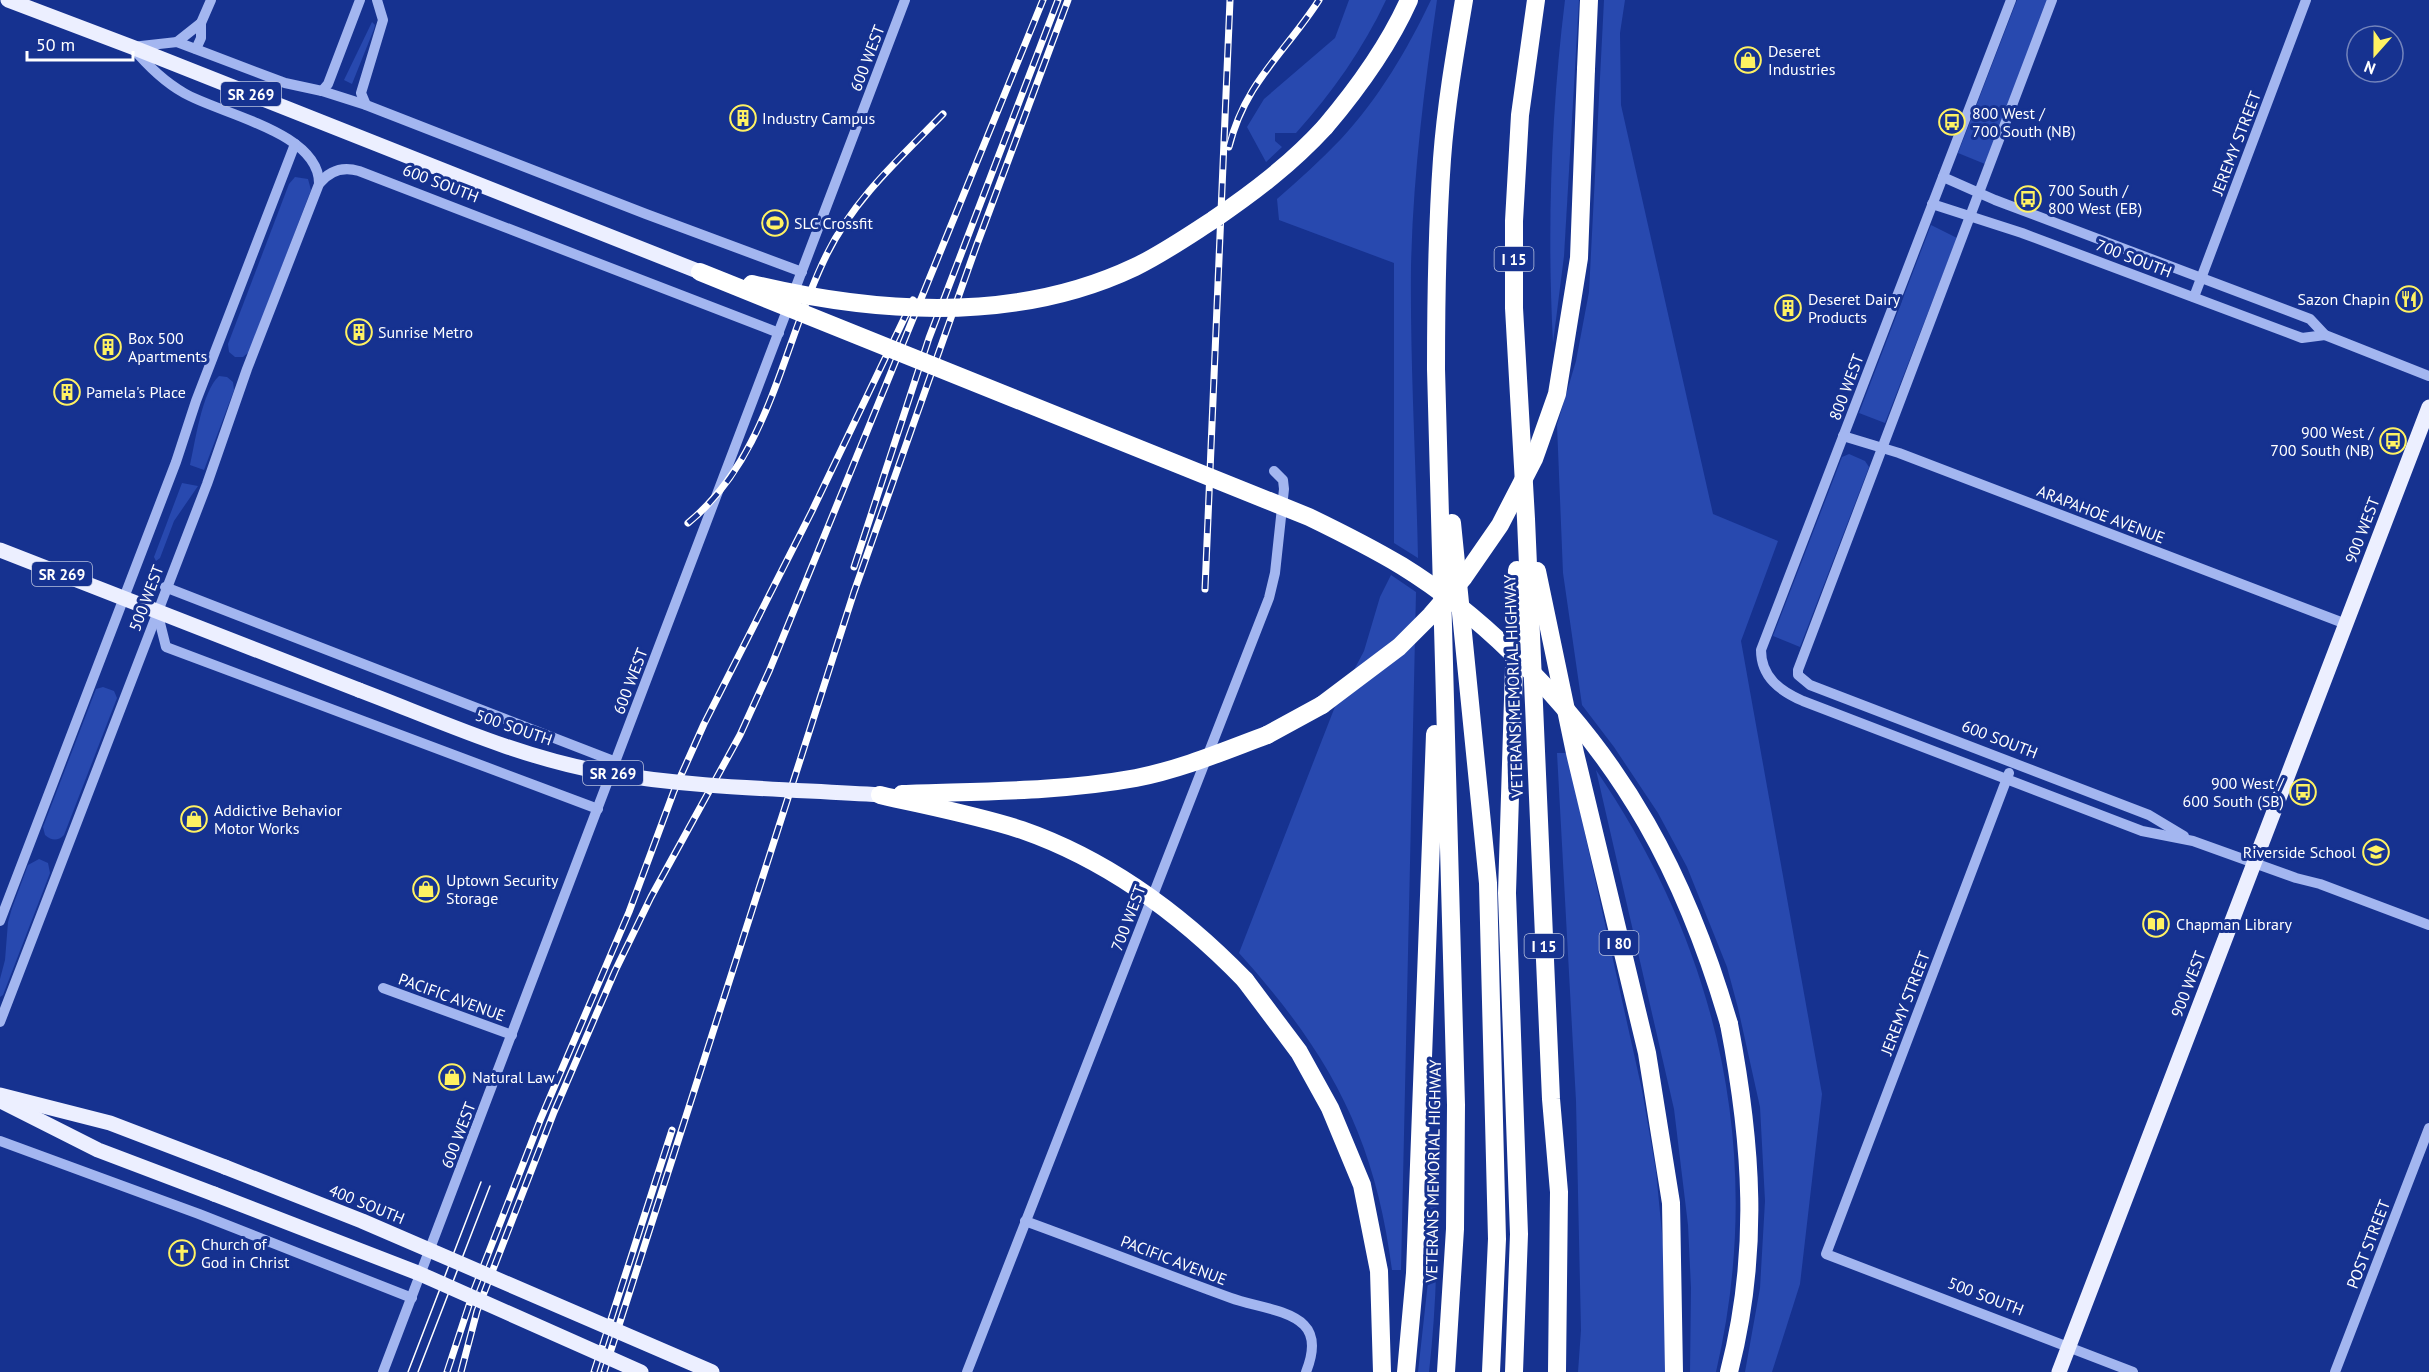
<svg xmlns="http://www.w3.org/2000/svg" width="2429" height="1372" font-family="'PT Sans',sans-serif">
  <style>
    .green { fill: #2849af }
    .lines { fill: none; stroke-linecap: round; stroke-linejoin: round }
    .minor { stroke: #a3b6f0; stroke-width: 10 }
    .major { stroke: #ecefff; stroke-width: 15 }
    .highway { stroke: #fff; stroke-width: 18 }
    .tram { stroke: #fff; stroke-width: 1.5 }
    .rail-casing { stroke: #fff; stroke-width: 7 }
    .rail { stroke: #163290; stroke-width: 4.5; stroke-dasharray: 14; stroke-linecap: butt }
    .major-bridge { stroke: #ecefff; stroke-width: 15 }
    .highway-bridge { stroke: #fff; stroke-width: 18 }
    .labels { text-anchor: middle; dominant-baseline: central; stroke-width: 6; stroke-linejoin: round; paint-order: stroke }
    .shield { fill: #163290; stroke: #b9c2de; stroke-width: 1.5 }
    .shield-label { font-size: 15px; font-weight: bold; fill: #fff }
    .poi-label { font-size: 16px; fill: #fff; stroke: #163290; text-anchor: start }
    .street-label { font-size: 16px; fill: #fff; stroke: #163290 }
  </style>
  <rect width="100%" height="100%" fill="#163290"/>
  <!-- green -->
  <g class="green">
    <path d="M1349 0H1386C1363 49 1332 93 1296 133H1275V141L1282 147 1266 162 1247 127 1264 99 1335 38Z"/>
    <path d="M1431 0H1437C1424 89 1413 177 1411 267 1410 364 1416 462 1418 558L1394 543V263L1279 220 1277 199C1299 180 1321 160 1341 139 1379 98 1407 50 1431 0Z"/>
    <path d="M1565 0H1579L1564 256 1553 343C1547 229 1551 113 1565 0Z"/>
    <path d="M1604 0H1625L1620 33 1621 105 1713 514 1778 541 1741 641 1822 1094 1800 1284 1772 1372H1745L1760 1288 1765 1201 1760 1107 1738 1008 1727 967 1687 867 1658 813 1614 747 1582 705 1563 573 1557 425 1576 361 1589 292Z"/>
    <path d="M2017 0H2048L1985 164 1958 153Z"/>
    <path d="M372 22 375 25 374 29 352 84 344 80Z"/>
    <path d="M295 177 308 179 311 190 249 352 243 357H235L229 352 228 344 289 184Z"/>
    <path d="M1931 225 1957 238 1885 423 1859 413Z"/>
    <path d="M219 376 227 377 233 382 234 390 204 470 190 465C195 443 202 391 219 376Z"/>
    <path d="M1849 454 1865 461 1869 467 1800 647 1773 636 1842 457Z"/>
    <path d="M182 483 198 486 174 521 160 558 156 561 154 557Z"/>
    <path d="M1391 575 1416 592 1401 1270H1392C1375 1136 1329 1053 1239 953L1336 704 1364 651 1380 597Z"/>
    <path d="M103 687 114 691 117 698 64 835C58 841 52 841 45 835L43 827 96 689Z"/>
    <path d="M1557 753H1567L1642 1090 1656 1171 1663 1244 1666 1350 1665 1372H1578L1581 1330 1576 1101Z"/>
    <path d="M1596 770C1719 950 1766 1157 1716 1372H1690L1691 1288 1688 1225 1674 1109Z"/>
    <path d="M39 859 48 863 50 873 3 995 0 997V979L5 960 8 922 12 908 28 865Z"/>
    <path d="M1431 1187H1436C1438 1249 1436 1310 1429 1372H1418L1428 1282Z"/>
  </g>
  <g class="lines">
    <!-- minor -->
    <g class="minor">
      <path d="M2011 0 1761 650C1761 677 1780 691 1803 701L2142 831 2193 841 2296 878 2320 884 2429 925"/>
      <path d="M2052 0 1798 670V675L1810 685 2149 815 2184 836"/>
      <path d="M177 42 201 23"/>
      <path d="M196 49 201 38V23L211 0"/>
      <path d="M322 91 328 84 360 0"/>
      <path d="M366 105 361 93 383 20 377 0"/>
      <path d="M1943 177 1995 200 2310 319 2325 335 2429 376"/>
      <path d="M319 184C320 132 220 114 184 93 163 81 147 65 132 47L177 42 285 83 322 91 366 105 646 214 802 272"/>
      <path d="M1932 204 2022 233 2302 338 2325 335"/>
      <path d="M2194 297 2306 0"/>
      <path d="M1843 436 1899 453 2346 624"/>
      <path d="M165 587 616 762"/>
      <path d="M157 611 166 647 598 809"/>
      <path d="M2009 773 1826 1254 2133 1372"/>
      <path d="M0 921 176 462 196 401 295 144"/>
      <path d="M383 988 512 1035"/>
      <path d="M0 1022 207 484 247 369 319 184C329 171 342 166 359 171L779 333"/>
      <path d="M0 1141 199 1214 412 1298"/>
      <path d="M1025 1221C1094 1246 1162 1273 1231 1298 1252 1306 1288 1309 1304 1325 1317 1338 1312 1357 1306 1372"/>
      <path d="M383 1372 905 0"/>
      <path d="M967 1372 1269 598 1275 573 1284 489 1283 480 1274 471"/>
      <path d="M2335 1372 2429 1128"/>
    </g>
    <!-- major -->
    <g class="major">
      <path d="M8 0 132 47 700 272"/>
      <path d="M0 550 359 690"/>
      <path d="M0 1095 110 1123 225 1167"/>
      <path d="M3 1102 98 1150 214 1194"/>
      <path d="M2059 1372 2429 407"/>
    </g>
    <!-- highway -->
    <g class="highway">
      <path d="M1536 0 1520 115 1514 221V308L1526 519 1551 1099 1559 1192 1557 1372"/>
      <path d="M1586 69 1589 0"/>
      <path d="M1325 127C1358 88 1388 47 1409 0"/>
      <path d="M1452 523 1488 883 1497 1239 1491 1372"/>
      <path d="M1537 571 1575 753 1647 1053 1671 1203 1674 1372"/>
      <path d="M1267 735 1322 705"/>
      <path d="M1245 980 1299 1052 1330 1108 1362 1185 1379 1271 1382 1372"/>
      <path d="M1406 1372 1415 1273 1435 734"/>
      <path d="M1446 1372 1455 1229 1456 1105 1436 369C1436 299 1437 229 1442 159 1446 105 1455 53 1464 0"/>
      <path d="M1514 1372 1519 1234 1507 893 1517 570"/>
      <path d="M1729 1372C1760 1252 1752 1144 1729 1024"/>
    </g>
    <!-- tram -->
    <g class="tram">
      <path d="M408 1372 481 1182"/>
      <path d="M418 1372 490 1186"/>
    </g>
    <!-- rail casing -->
    <g class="rail-casing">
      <g id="rail">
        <path d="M1229 147C1245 82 1285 53 1319 0"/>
        <path d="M688 523C770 456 782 344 827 254 854 199 900 158 943 114"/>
        <path d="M854 567 929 338 1058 0"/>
        <path d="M1205 589 1230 0"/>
        <path d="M447 1372 474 1290 541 1118 629 912 674 791 704 724 812 511 913 300"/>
        <path d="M461 1372 477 1311 554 1112 615 971 651 897 740 735 770 669 1043 0"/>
        <path d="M594 1372 672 1130"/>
        <path d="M604 1372 854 592 976 247 1068 0"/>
      </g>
    </g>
    <!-- rail -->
    <use href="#rail" class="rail"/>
    <!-- major-bridge -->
    <g class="major-bridge">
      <path d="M359 690C438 720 518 757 602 772 692 788 788 789 880 795"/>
      <path d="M225 1167 362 1221 712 1372"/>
      <path d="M214 1194 418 1273 641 1372"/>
    </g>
    <!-- highway-bridge -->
    <g class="highway-bridge">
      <path d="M700 272 1309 517C1340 532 1372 548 1402 566 1441 590 1479 621 1512 653 1624 760 1686 876 1729 1024"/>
      <path d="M752 284C877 314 1015 324 1135 267 1162 254 1188 236 1213 220 1254 192 1291 164 1325 127"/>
      <path d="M1322 705 1399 647 1431 615 1464 577 1500 525 1534 459 1557 394 1579 258 1586 69"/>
      <path d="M902 794C980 791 1059 792 1136 778 1182 769 1224 751 1267 735"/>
      <path d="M880 795C927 806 976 815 1022 830 1108 860 1182 915 1245 980"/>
    </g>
  </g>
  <!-- icons -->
  <defs>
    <g id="shop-ring" transform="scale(1.35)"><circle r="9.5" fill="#163290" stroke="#fff262" stroke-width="1.5"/><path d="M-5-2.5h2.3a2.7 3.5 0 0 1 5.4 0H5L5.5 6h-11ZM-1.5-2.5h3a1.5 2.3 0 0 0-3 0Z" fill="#fff262"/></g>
    <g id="building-ring" transform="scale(1.35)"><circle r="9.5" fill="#163290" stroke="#fff262" stroke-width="1.5"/><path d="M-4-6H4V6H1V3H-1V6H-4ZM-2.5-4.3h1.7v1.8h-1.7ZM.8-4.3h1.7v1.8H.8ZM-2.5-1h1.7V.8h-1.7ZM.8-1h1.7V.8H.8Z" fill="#fff262"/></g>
    <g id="bus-ring" transform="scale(1.35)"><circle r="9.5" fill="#163290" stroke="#fff262" stroke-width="1.5"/><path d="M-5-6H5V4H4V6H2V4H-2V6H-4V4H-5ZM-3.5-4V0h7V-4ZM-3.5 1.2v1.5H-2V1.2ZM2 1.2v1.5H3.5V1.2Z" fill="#fff262"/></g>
    <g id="stadium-ring" transform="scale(1.35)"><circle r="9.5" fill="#163290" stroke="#fff262" stroke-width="1.5"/><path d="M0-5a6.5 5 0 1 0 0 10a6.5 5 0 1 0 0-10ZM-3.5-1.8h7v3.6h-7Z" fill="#fff262"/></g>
    <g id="restaurant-ring" transform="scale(1.35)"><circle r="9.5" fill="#163290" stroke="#fff262" stroke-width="1.5"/><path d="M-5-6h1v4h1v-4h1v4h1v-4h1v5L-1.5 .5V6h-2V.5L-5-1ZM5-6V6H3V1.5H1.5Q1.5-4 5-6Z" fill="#fff262"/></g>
    <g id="school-ring" transform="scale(1.35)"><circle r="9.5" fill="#163290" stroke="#fff262" stroke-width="1.5"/><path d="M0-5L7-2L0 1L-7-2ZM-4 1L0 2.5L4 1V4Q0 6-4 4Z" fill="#fff262"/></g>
    <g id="library-ring" transform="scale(1.35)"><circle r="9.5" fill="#163290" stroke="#fff262" stroke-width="1.5"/><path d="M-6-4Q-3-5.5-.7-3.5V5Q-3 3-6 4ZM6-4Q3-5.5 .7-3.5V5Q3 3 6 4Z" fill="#fff262"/></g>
    <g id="church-ring" transform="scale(1.35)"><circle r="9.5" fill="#163290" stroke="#fff262" stroke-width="1.5"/><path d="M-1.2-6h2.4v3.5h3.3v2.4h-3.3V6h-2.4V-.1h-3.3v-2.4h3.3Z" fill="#fff262"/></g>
  </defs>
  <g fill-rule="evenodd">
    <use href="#shop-ring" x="1748" y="60"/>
    <use href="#building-ring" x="743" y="118"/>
    <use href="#bus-ring" x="1952" y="122"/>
    <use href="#bus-ring" x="2028" y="199"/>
    <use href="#stadium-ring" x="775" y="223"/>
    <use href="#restaurant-ring" x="2409" y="299"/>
    <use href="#building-ring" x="1788" y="308"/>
    <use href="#building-ring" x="359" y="332"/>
    <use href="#building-ring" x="108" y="347"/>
    <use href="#building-ring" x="67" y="392"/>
    <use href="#bus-ring" x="2393" y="441"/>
    <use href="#bus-ring" x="2303" y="792"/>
    <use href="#shop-ring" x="194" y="819"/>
    <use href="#school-ring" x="2376" y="852"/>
    <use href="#shop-ring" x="426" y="889"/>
    <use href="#library-ring" x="2156" y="924"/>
    <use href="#shop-ring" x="452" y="1077"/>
    <use href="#church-ring" x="182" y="1253"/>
  </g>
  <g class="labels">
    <!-- shield labels -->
    <g class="shield">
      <rect x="221" y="82" width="60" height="24" rx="4.5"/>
      <rect x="1494.5" y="247" width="39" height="24" rx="4.5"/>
      <rect x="32" y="562" width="60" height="24" rx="4.5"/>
      <rect x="583" y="761" width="60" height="24" rx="4.5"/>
      <rect x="1599.5" y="931" width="39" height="24" rx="4.5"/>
      <rect x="1524.5" y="934" width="39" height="24" rx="4.5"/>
    </g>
    <g class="shield-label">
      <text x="251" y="94">SR 269</text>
      <text x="1514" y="259">I 15</text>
      <text x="62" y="574">SR 269</text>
      <text x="613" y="773">SR 269</text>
      <text x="1619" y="943">I 80</text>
      <text x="1544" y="946">I 15</text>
    </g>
    <!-- poi labels -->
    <g class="poi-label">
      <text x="1768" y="51">Deseret<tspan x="1768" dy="18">Industries</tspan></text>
      <text x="1972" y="113">800 West /<tspan x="1972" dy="18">700 South (NB)</tspan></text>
      <text x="762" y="118">Industry Campus</text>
      <text x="2048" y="190">700 South /<tspan x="2048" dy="18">800 West (EB)</tspan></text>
      <text x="794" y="223">SLC Crossfit</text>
      <text x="1808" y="299">Deseret Dairy<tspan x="1808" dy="18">Products</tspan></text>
      <text x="2390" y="299" text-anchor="end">Sazon Chapin</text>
      <text x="378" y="332">Sunrise Metro</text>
      <text x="128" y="338">Box 500<tspan x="128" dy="18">Apartments</tspan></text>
      <text x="86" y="392">Pamela's Place</text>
      <text x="2374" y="432" text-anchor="end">900 West /<tspan x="2374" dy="18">700 South (NB)</tspan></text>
      <text x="2284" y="783" text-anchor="end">900 West /<tspan x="2284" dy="18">600 South (SB)</tspan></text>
      <text x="214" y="810">Addictive Behavior<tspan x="214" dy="18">Motor Works</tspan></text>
      <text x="2356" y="852" text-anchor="end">Riverside School</text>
      <text x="446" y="880">Uptown Security<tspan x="446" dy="18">Storage</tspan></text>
      <text x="2176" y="924">Chapman Library</text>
      <text x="472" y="1077">Natural Law</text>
      <text x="201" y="1244">Church of<tspan x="201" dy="18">God in Christ</tspan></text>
    </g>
    <!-- street labels -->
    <g class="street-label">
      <text transform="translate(867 58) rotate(-69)">600 WEST</text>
      <text transform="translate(2236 143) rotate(-69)">JEREMY STREET</text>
      <text transform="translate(441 183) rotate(21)">600 SOUTH</text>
      <text transform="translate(2134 258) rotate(21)">700 SOUTH</text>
      <text transform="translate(1846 387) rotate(-69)">800 WEST</text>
      <text transform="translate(2101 514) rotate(21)">ARAPAHOE AVENUE</text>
      <text transform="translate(2362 530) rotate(-69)">900 WEST</text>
      <text transform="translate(146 598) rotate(-69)">500 WEST</text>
      <text transform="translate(630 681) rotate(-69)">600 WEST</text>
      <text transform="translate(1513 686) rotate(-92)">VETERANS MEMORIAL HIGHWAY</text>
      <text transform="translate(514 727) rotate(19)">500 SOUTH</text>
      <text transform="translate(2000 739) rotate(21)">600 SOUTH</text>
      <text transform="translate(1128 918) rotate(-69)">700 WEST</text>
      <text transform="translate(2188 984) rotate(-69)">900 WEST</text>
      <text transform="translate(452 997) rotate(20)">PACIFIC AVENUE</text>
      <text transform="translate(1905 1003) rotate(-69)">JEREMY STREET</text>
      <text transform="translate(458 1135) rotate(-69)">600 WEST</text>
      <text transform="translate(1433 1171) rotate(-89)">VETERANS MEMORIAL HIGHWAY</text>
      <text transform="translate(367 1204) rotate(22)">400 SOUTH</text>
      <text transform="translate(2368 1244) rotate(-69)">POST STREET</text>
      <text transform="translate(1174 1260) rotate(21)">PACIFIC AVENUE</text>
      <text transform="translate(1986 1296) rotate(21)">500 SOUTH</text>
    </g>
  </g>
  <!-- north arrow -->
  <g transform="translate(2375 54) rotate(201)"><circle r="28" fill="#163290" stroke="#7384bc" stroke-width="1.5"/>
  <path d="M0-4.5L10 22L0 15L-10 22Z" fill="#fff262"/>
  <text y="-9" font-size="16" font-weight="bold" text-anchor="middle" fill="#ffffff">N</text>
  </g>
  <!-- scale -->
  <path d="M27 51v9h106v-9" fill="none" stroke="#ffffff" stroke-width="3"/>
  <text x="36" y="51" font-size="18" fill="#ffffff" stroke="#163290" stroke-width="4.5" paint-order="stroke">50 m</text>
</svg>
